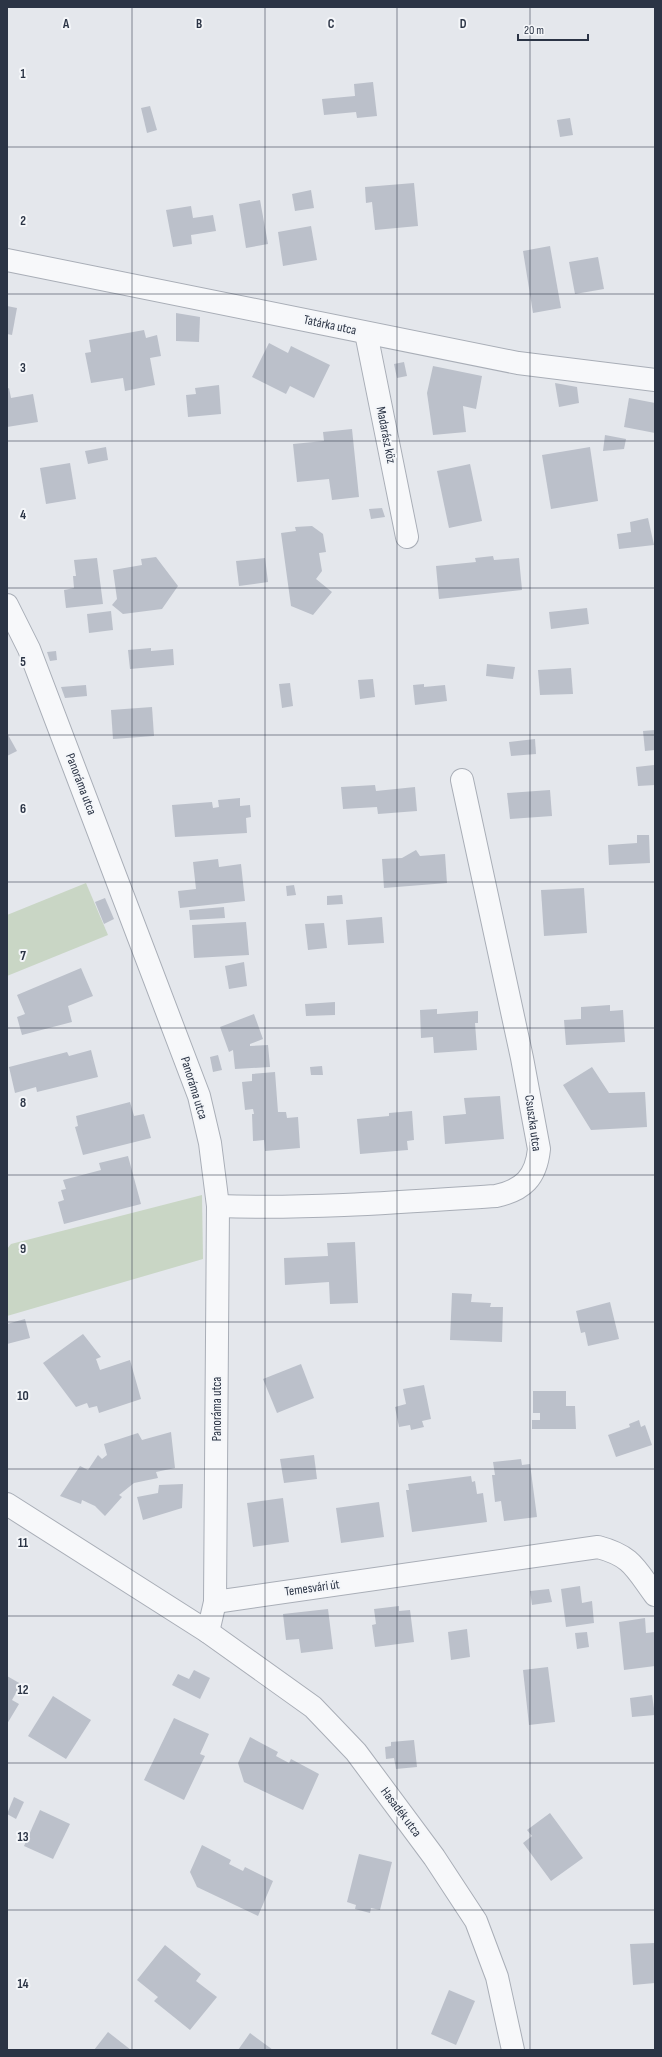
<svg xmlns="http://www.w3.org/2000/svg" width="662" height="2057" font-family="'Sofia Sans Condensed',sans-serif">
  <style>
    .green { fill: #c9d6c5 }
    .building { fill: #bbc0ca }
    .lines { fill: none; stroke-linecap: round; stroke-linejoin: round }
    .minor-casing { stroke: #a9aeb7; stroke-width: 24 }
    .minor { stroke: #f7f8fa; stroke-width: 22 }
    .grid { fill: none; stroke: #2b3445; stroke-width: 1; stroke-opacity: 0.55 }
    .labels { text-anchor: middle; dominant-baseline: central; stroke-width: 4; stroke-linejoin: round; paint-order: stroke }
    .street-label { font-size: 13px; fill: #2b3445; stroke: #f4f6f9 }
    .grid-label { font-size: 13px; text-anchor: middle; font-weight: bold; fill: #2b3445; stroke: #f4f6f9; stroke-width: 4; stroke-linejoin: round; paint-order: stroke }
  </style>
  <rect width="100%" height="100%" fill="#e4e7ec"/>
  <!-- green -->
  <g class="green">
    <path d="M86 883 108 935 7 976V915Z"/>
    <path d="M202 1195 203 1259 7 1316V1249L11 1244Z"/>
  </g>
  <!-- building -->
  <g class="building">
    <path d="M373 82 377 116 357 118 356 112 324 115 322 99 355 96 354 84Z"/>
    <path d="M150 106 157 130 147 133 141 108Z"/>
    <path d="M570 118 573 135 560 137 557 120Z"/>
    <path d="M414 183 418 226 375 230 372 202 366 203 365 187Z"/>
    <path d="M311 190 314 208 295 211 292 194Z"/>
    <path d="M260 200 268 244 246 248 239 204Z"/>
    <path d="M191 206 193 218 213 215 216 231 191 235 192 244 173 247 166 210Z"/>
    <path d="M311 226 317 260 283 266 278 232Z"/>
    <path d="M550 246 561 308 533 313 523 251Z"/>
    <path d="M598 257 604 289 575 294 569 262Z"/>
    <path d="M7 306 17 308 12 335 7 334Z"/>
    <path d="M176 313 200 317 199 342 176 341Z"/>
    <path d="M144 330 146 338 157 335 161 356 150 358 155 385 125 391 123 378 91 383 85 353 91 352 89 340Z"/>
    <path d="M269 343 288 353 291 346 330 365 314 398 290 386 286 394 252 377Z"/>
    <path d="M404 362 407 376 397 378 394 364Z"/>
    <path d="M433 366 482 376 476 409 463 406 466 432 433 435 427 393Z"/>
    <path d="M555 383 577 387 579 403 559 407Z"/>
    <path d="M219 385 221 414 188 417 186 395 196 394 195 388Z"/>
    <path d="M9 388 11 398 33 394 38 422 7 427V389Z"/>
    <path d="M629 398 655 403V433L624 427Z"/>
    <path d="M352 429 359 497 332 500 329 479 297 482 293 444 324 441 323 432Z"/>
    <path d="M605 435 626 439 624 449 603 451Z"/>
    <path d="M106 447 108 460 88 464 85 451Z"/>
    <path d="M590 447 598 501 551 509 542 455Z"/>
    <path d="M70 463 76 499 46 504 40 468Z"/>
    <path d="M470 464 482 521 449 528 437 471Z"/>
    <path d="M382 508 385 517 371 519 369 509Z"/>
    <path d="M648 518 654 545 619 549 617 534 631 532 630 522Z"/>
    <path d="M312 526 323 534 326 552 319 553 322 571 316 579 332 592 313 615 291 606 281 533 296 531 295 527Z"/>
    <path d="M493 556 494 560 519 558 522 590 439 599 436 566 476 562 475 558Z"/>
    <path d="M156 557 178 586 162 609 123 614 112 605 117 599 113 570 142 565 141 559Z"/>
    <path d="M97 558 103 604 66 608 64 590 74 588 73 576H76L74 560Z"/>
    <path d="M265 558 268 582 239 586 236 561Z"/>
    <path d="M587 608 589 624 551 629 549 612Z"/>
    <path d="M111 611 113 630 89 633 87 614Z"/>
    <path d="M151 648V651L173 649 174 665 130 669 128 650Z"/>
    <path d="M56 651 57 660 50 661 47 652Z"/>
    <path d="M487 664 515 667 513 679 486 676Z"/>
    <path d="M571 668 573 694 540 695 538 670Z"/>
    <path d="M373 679 375 697 360 699 358 680Z"/>
    <path d="M290 683 293 706 282 708 279 684Z"/>
    <path d="M424 684V687L445 685 447 701 415 705 413 685Z"/>
    <path d="M86 685 87 696 65 698 61 687Z"/>
    <path d="M152 707 154 736 113 739 111 710Z"/>
    <path d="M655 730V750L645 751 643 731Z"/>
    <path d="M7 733 17 751 7 756Z"/>
    <path d="M535 739 536 754 511 756 509 742Z"/>
    <path d="M654 765 655 785 638 786 636 767Z"/>
    <path d="M375 785 376 791 415 787 417 811 378 814 377 807 343 809 341 787Z"/>
    <path d="M550 790 552 816 510 819 507 793Z"/>
    <path d="M240 798V806L250 805 251 817 246 818 247 833 175 837 172 805 212 802 213 808 219 807 218 800Z"/>
    <path d="M637 835H649L650 863 609 865 608 845 637 843Z"/>
    <path d="M416 850 420 856 445 854 447 883 384 888 382 859 402 858Z"/>
    <path d="M218 859 219 867 241 864 245 901 180 908 178 891 196 889 193 862Z"/>
    <path d="M294 885 296 895 287 896 286 886Z"/>
    <path d="M584 888 587 933 544 936 541 890Z"/>
    <path d="M342 895 343 904 327 905V896Z"/>
    <path d="M105 898 114 919 104 924 95 902Z"/>
    <path d="M224 907 225 918 190 920 189 910Z"/>
    <path d="M382 917 384 943 348 945 346 920Z"/>
    <path d="M246 922 249 955 194 958 192 925Z"/>
    <path d="M324 923 327 948 308 950 305 924Z"/>
    <path d="M244 962 247 986 229 989 225 966Z"/>
    <path d="M81 968 93 996 68 1006 72 1022 22 1035 17 1017 25 1014 17 995Z"/>
    <path d="M335 1002V1015L306 1016 305 1004Z"/>
    <path d="M610 1005V1011L623 1010 625 1042 566 1045 564 1020 581 1019V1007Z"/>
    <path d="M437 1009V1014L478 1011V1023H475L477 1050 434 1053 433 1037 421 1038 420 1010Z"/>
    <path d="M254 1014 263 1039 250 1044V1046L268 1045 270 1067 235 1069 233 1050 229 1052 220 1027Z"/>
    <path d="M91 1050 98 1077 37 1092 36 1087 15 1093 9 1067 67 1052 69 1056Z"/>
    <path d="M218 1055 222 1070 213 1072 210 1057Z"/>
    <path d="M322 1066 323 1075H311L310 1067Z"/>
    <path d="M592 1067 609 1093 645 1092 647 1127 591 1130 563 1085Z"/>
    <path d="M275 1072 278 1112H286L287 1118 298 1117 300 1148 265 1151 264 1140 253 1141 252 1114H254L253 1109 245 1110 242 1082 252 1081V1074Z"/>
    <path d="M500 1096 504 1139 445 1144 443 1116 466 1114 464 1098Z"/>
    <path d="M130 1102 134 1116 144 1114 151 1138 83 1155 75 1127 78 1126 76 1116Z"/>
    <path d="M412 1111 414 1140 407 1141 408 1150 360 1154 357 1119 389 1116V1113Z"/>
    <path d="M128 1156 141 1204 64 1224 58 1202 64 1200 61 1190 66 1189 63 1180 101 1170 99 1163Z"/>
    <path d="M355 1242 358 1303 330 1304 329 1282 285 1285 284 1258 328 1256 327 1243Z"/>
    <path d="M452 1293 472 1294 471 1302 491 1303 490 1307H503L502 1342 450 1340Z"/>
    <path d="M610 1302 619 1339 588 1346 585 1332 581 1333 576 1311Z"/>
    <path d="M25 1319 30 1338 7 1344V1324Z"/>
    <path d="M83 1334 101 1357 96 1359 100 1370 130 1360 141 1399 99 1413 97 1406 89 1408 87 1403 76 1407 43 1363Z"/>
    <path d="M301 1364 314 1398 277 1413 263 1379Z"/>
    <path d="M424 1385 431 1419 422 1421 424 1427 411 1430 410 1425 399 1427 395 1407 406 1404 403 1389Z"/>
    <path d="M533 1391H566V1406H575L576 1429H532V1420H540V1413H533Z"/>
    <path d="M639 1420 641 1427 645 1425 652 1445 616 1457 608 1435 630 1427 629 1424Z"/>
    <path d="M171 1432 175 1468 156 1472 158 1478 134 1483 119 1495 122 1497 105 1516 95 1506 82 1500 81 1504 60 1496 80 1466 88 1470 98 1455 102 1459 107 1455 104 1444 138 1433 142 1440Z"/>
    <path d="M314 1455 317 1479 284 1483 280 1459Z"/>
    <path d="M521 1459 522 1465 530 1464 537 1517 504 1521 501 1501 495 1502 492 1475H495L493 1462Z"/>
    <path d="M471 1476 472 1482 475 1481 477 1494 483 1493 487 1522 412 1532 406 1490H409L408 1484Z"/>
    <path d="M183 1484 182 1508 143 1520 137 1497 158 1493 159 1485Z"/>
    <path d="M283 1498 289 1542 253 1547 247 1503Z"/>
    <path d="M379 1502 384 1537 341 1543 336 1508Z"/>
    <path d="M580 1586 582 1603 592 1601 594 1623 566 1627 561 1589Z"/>
    <path d="M549 1589 552 1602 532 1605 530 1591Z"/>
    <path d="M399 1606V1611L410 1610 414 1642 375 1647 372 1625 376 1624 374 1609Z"/>
    <path d="M328 1609 333 1649 301 1653 299 1639 286 1640 283 1614Z"/>
    <path d="M645 1618 646 1633 655 1632V1666L624 1670 619 1622Z"/>
    <path d="M467 1629 470 1657 451 1660 448 1632Z"/>
    <path d="M587 1632 589 1647 577 1649 575 1633Z"/>
    <path d="M548 1667 555 1722 529 1725 523 1670Z"/>
    <path d="M194 1670 210 1678 200 1699 172 1685 178 1674 189 1679Z"/>
    <path d="M7 1676 21 1684 12 1700 19 1704 7 1724Z"/>
    <path d="M652 1695 655 1715 632 1717 630 1698Z"/>
    <path d="M53 1696 91 1720 66 1759 28 1736Z"/>
    <path d="M174 1718 209 1734 200 1754 205 1756 184 1800 144 1780Z"/>
    <path d="M250 1737 278 1752 276 1756 289 1763 291 1759 319 1774 303 1810 244 1782 238 1763Z"/>
    <path d="M414 1740 417 1767 396 1769 394 1758 386 1759 385 1747 391 1746V1742Z"/>
    <path d="M14 1797 24 1802 16 1819 7 1814Z"/>
    <path d="M40 1810 70 1824 53 1859 24 1846Z"/>
    <path d="M550 1813 583 1858 551 1881 523 1843 532 1836 527 1830Z"/>
    <path d="M202 1845 231 1860 229 1864 243 1871 245 1867 273 1881 258 1916 197 1887 190 1872Z"/>
    <path d="M359 1854 392 1862 380 1910 371 1908 370 1913 355 1909 356 1905 347 1902Z"/>
    <path d="M655 1943V1983L633 1985 630 1944Z"/>
    <path d="M165 1945 201 1974 196 1981 217 1997 190 2030 154 2001 158 1997 137 1980Z"/>
    <path d="M449 1990 475 2001 456 2045 431 2034Z"/>
    <path d="M108 2032 131 2050H94Z"/>
    <path d="M250 2033 273 2050H238Z"/>
  </g>
  <g class="lines">
    <!-- minor casing -->
    <g class="minor-casing">
      <g id="minor">
        <path d="M7 260 518 363 655 380"/>
        <path d="M366 333 407 537"/>
        <path d="M7 605 29 649 199 1096 210 1143 218 1206 215 1602 208 1632 7 1504"/>
        <path d="M218 1206C311 1209 403 1202 496 1196 523 1190 536 1178 539 1149L522 1058 462 780"/>
        <path d="M215 1602 598 1547C632 1556 635 1568 655 1595"/>
        <path d="M208 1632 313 1707 356 1752 434 1857 476 1921 497 1977 513 2050"/>
      </g>
    </g>
    <!-- minor -->
    <use href="#minor" class="minor"/>
  </g>
  <!-- grid -->
  <path class="grid" d="M132 7V2050M265 7V2050M397 7V2050M530 7V2050M7 147H655M7 294H655M7 441H655M7 588H655M7 735H655M7 882H655M7 1028H655M7 1175H655M7 1322H655M7 1469H655M7 1616H655M7 1763H655M7 1910H655"/>
  <g class="labels">
    <!-- street labels -->
    <g class="street-label">
      <text transform="translate(330 325) rotate(12)">Tatárka utca</text>
      <text transform="translate(386 435) rotate(79)">Madarász köz</text>
      <text transform="translate(81 784) rotate(69)">Panoráma utca</text>
      <text transform="translate(194 1088) rotate(73)">Panoráma utca</text>
      <text transform="translate(533 1123) rotate(82)">Csuszka utca</text>
      <text transform="translate(217 1409) rotate(-90)">Panoráma utca</text>
      <text transform="translate(312 1588) rotate(-8)">Temesvári út</text>
      <text transform="translate(401 1812) rotate(53)">Hasadék utca</text>
    </g>
  </g>
  <g class="grid-label">
    <text x="66" y="28">A</text>
    <text x="199" y="28">B</text>
    <text x="331" y="28">C</text>
    <text x="463" y="28">D</text>
    <text x="23" y="78">1</text>
    <text x="23" y="225">2</text>
    <text x="23" y="372">3</text>
    <text x="23" y="519">4</text>
    <text x="23" y="666">5</text>
    <text x="23" y="813">6</text>
    <text x="23" y="960">7</text>
    <text x="23" y="1107">8</text>
    <text x="23" y="1253">9</text>
    <text x="23" y="1400">10</text>
    <text x="23" y="1547">11</text>
    <text x="23" y="1694">12</text>
    <text x="23" y="1841">13</text>
    <text x="23" y="1988">14</text>
  </g>
  <!-- border -->
  <rect width="662" height="2057" fill="none" stroke="#2b3445" stroke-width="16"/>
  <!-- scale -->
  <path d="M518 34v6h70v-6" fill="none" stroke="#2b3445" stroke-width="2"/>
  <text x="524" y="34" font-size="12" fill="#2b3445" stroke="#f4f6f9" stroke-width="3" paint-order="stroke">20 m</text>
</svg>
